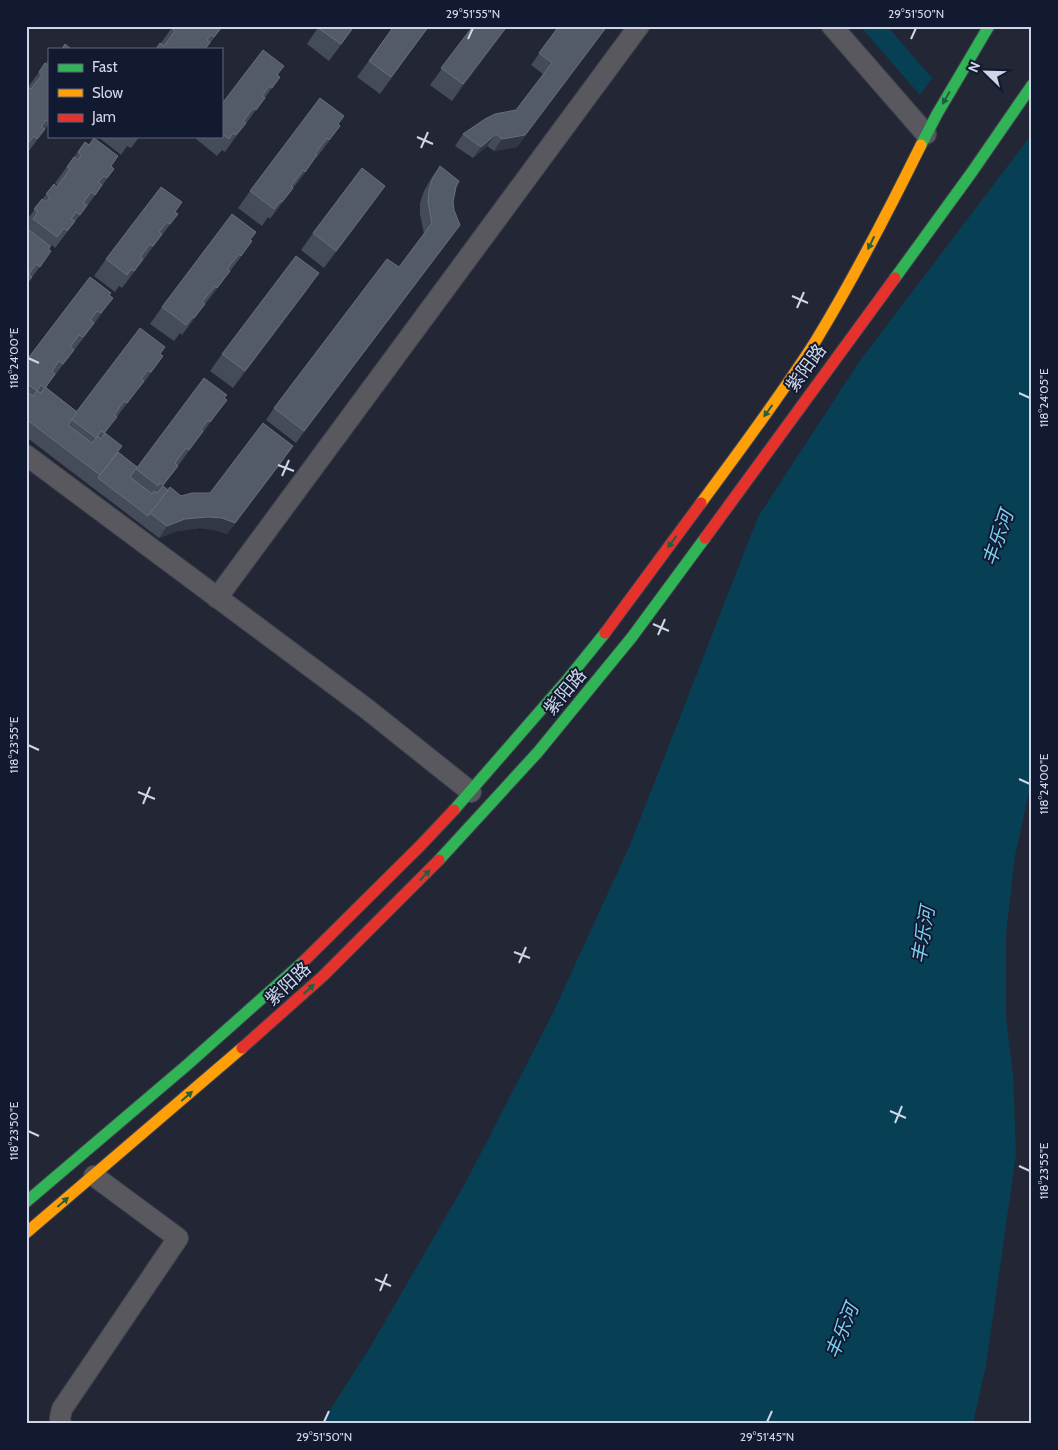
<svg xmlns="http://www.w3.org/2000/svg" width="1058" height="1450" font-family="Cabin,'Noto Sans SC',sans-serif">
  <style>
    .water { fill: #074054 }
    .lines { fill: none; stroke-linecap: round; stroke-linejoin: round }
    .street-casing { stroke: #404450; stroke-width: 22 }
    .fast-casing { stroke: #404450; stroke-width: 13 }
    .slow-casing { stroke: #404450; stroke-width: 13 }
    .jam-casing { stroke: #404450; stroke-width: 13 }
    .street { stroke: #58585e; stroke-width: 20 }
    .fast { stroke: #30b455; stroke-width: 11 }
    .slow { stroke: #ff9f0a; stroke-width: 11 }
    .jam { stroke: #e5322d; stroke-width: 11 }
    .wall { fill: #444c59 }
    .shaded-wall { fill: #313744 }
    .building { fill: #535b68; stroke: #676e7c }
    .oneway { fill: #205f42 }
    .ticks { fill: none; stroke: #cfd6e7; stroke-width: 2 }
    .labels { text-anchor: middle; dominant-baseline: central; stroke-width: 4; stroke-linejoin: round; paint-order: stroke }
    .street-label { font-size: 18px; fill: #cfd6e7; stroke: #121a32 }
    .water-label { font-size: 19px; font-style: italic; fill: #7acff3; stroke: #121a32 }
    .neatline { fill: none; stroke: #cfd6e7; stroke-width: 2 }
    .ticks-label { font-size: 12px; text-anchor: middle; fill: #cfd6e7 }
  </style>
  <rect width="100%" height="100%" fill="#232735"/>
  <!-- water -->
  <g class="water">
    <path d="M860 26H887L932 78 920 95Z"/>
    <path d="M1032 134V778L1015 856 1006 934V1017L1013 1074 1016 1154 986 1365 973 1424H321L369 1349 466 1182 552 1015 630 845 758 517 859 362Z"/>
  </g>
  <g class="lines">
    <!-- street casing -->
    <g class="street-casing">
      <g id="street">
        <path d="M832 26 926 134"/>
        <path d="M26 455 367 709 471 792"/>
        <path d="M217 598 639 26"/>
        <path d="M61 1424 60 1418 62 1409 178 1238 94 1176"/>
      </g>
    </g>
    <!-- fast casing -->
    <g class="fast-casing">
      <g id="fast">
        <path d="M921 145 937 114 989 26"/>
        <path d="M895 278 972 172 1032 85"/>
        <path d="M454 810 567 680 605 633"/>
        <path d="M439 860 538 752 632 637 705 538"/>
        <path d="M26 1202 187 1065 304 961"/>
      </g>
    </g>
    <!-- slow casing -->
    <g class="slow-casing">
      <g id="slow">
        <path d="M701 503C740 450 780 397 815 342 854 278 888 212 921 145"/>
        <path d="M26 1233 242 1048"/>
      </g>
    </g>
    <!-- jam casing -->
    <g class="jam-casing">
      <g id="jam">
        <path d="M705 538 895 278"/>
        <path d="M605 633 701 503"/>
        <path d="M304 961 420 846 454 810"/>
        <path d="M242 1048 323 976 439 860"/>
      </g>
    </g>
    <!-- street -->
    <use href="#street" class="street"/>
    <!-- fast -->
    <use href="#fast" class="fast"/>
    <!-- slow -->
    <use href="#slow" class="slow"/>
    <!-- jam -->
    <use href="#jam" class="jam"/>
  </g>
  <!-- wall -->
  <g class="wall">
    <path d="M173 26 221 28 206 49H156L161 43Z"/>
    <path d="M319 26H355L329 61 307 44Z"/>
    <path d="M394 26H429L380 94 357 77Z"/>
    <path d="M473 26H508L452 101 430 85Z"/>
    <path d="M559 26H608L517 147 494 151 487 146 473 158 455 146 463 134 516 110 543 74 531 65Z"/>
    <path d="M49 59V124L26 155V88L28 87Z"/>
    <path d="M277 75 280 77 225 152 222 150 217 156 196 139 199 136H221V105Z"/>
    <path d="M338 124 340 126 328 143 317 157V156L270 219 268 217 262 226 238 208 250 191Z"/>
    <path d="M97 136H140L131 148 127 146 121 155Z"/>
    <path d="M85 142 114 169 90 202 83 212V211L55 248 52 245 49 250 39 268 26 285V221L54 184 57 187 58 186 55 183Z"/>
    <path d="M440 166 456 187 453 202 454 210 460 225 296 443 266 420 274 408 399 267 424 234 420 214V203L424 191 432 177Z"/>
    <path d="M373 203 324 268 301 250 313 233Z"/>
    <path d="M175 212 178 214 122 288 119 286 115 292 94 276 106 259Z"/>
    <path d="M250 240 240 258 205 304 182 335 180 333 174 341 150 324 162 307Z"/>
    <path d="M307 290 233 388 210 371 222 354Z"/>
    <path d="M109 296 101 315 46 387 77 412 160 354 163 356 151 373 139 389 138 388 105 433 118 452 137 467 225 398 215 416 163 486 168 490 181 496 210 493 285 458 227 534 214 530 200 528 177 531 159 538 26 437V361Z"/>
  </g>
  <!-- shaded-wall -->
  <g class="shaded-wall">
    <path d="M507 26 503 33 452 101 463 84Z"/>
    <path d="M607 26H608L517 147 494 151 502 139Z"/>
    <path d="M49 123V124L26 155Z"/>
    <path d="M246 123 234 140 225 152 236 135Z"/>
    <path d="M340 126 328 143 317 157 329 140Z"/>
    <path d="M496 134 487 146 473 158 481 147Z"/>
    <path d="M317 155 306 172 293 189Z"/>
    <path d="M114 169 103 185 83 212 95 195Z"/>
    <path d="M385 186 373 203 324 268 336 251Z"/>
    <path d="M293 188 281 205 270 219 282 202Z"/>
    <path d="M460 225 452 236 296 443 304 431Z"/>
    <path d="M162 234 150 251 141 263 153 246Z"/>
    <path d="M143 259 132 276 122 288 134 271Z"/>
    <path d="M230 271 218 288 205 305 217 288Z"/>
    <path d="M319 273 307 290 233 388 245 371Z"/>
    <path d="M113 298 101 315 89 330 101 313Z"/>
    <path d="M205 304 193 321 182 335 194 318Z"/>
    <path d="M74 350 62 366 51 380 63 364Z"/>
    <path d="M163 356 151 373 139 389 151 372Z"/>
    <path d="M144 381 132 398 115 420 127 403Z"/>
    <path d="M227 400 215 416 199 439 210 422Z"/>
    <path d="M203 431 191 448 177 467 189 450Z"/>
    <path d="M293 446 227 534 214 530 200 528 177 531 159 538 167 526Z"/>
  </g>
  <!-- building -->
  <g class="building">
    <path d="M173 26H219L221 28 214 37 211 35 207 40 210 42 205 49H156L160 43 164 46 175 31 171 28Z"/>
    <path d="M319 26H354L341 44 318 28Z"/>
    <path d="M394 26H429L391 77 369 61Z"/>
    <path d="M473 26H507L463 84 441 68Z"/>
    <path d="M559 26H607L525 135 502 139 496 134 481 147 463 134 485 119 495 114 516 110 552 63 539 53Z"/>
    <path d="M65 44 71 49H62Z"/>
    <path d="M263 50 284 66 277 75 280 77 272 88 269 86 262 96 265 98 256 110 253 108 243 121 246 123 236 135 233 133 229 139 221 133V105Z"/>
    <path d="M45 63 49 66V122L46 120 41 127 45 129 37 139 34 136 26 146V88L27 87 31 89 42 75 39 72Z"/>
    <path d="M320 98 344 116 338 124 340 126 329 140 327 138 315 154 317 155 305 172 303 170 291 186 293 188 282 202 280 201 274 209 250 191Z"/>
    <path d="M94 138 118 156 111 166 114 169 107 178 104 176 98 182 102 185 95 195 91 192 83 203 87 205 80 215 76 212 71 219 75 221 67 231 64 228 57 237 33 219 38 212 34 209 42 199 46 202 50 197 46 194 54 184 57 187 70 169 67 167 74 157 78 160 81 155 78 152 85 142 89 145Z"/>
    <path d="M26 147 29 149 26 154Z"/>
    <path d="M440 166 459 181 456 187 453 202 454 210 460 225 304 431 274 408 387 259 399 267 432 223 428 202 429 191 432 180Z"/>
    <path d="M362 168 385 186 336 251 313 233Z"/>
    <path d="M161 187 182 202 175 212 178 214 170 224 167 222 159 232 162 234 153 246 150 244 140 257 143 259 134 271 131 269 127 275 106 259Z"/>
    <path d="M232 214 256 232 250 240 252 241 241 256 239 254 227 269 230 271 217 288 215 286 202 302 205 304 194 318 192 317 186 325 162 307Z"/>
    <path d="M29 230 50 246 48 249 51 251 40 267 36 264 29 274 32 277 26 284V233Z"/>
    <path d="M296 256 319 273 245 371 222 354Z"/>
    <path d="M90 277 111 293 109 295 113 298 101 313 97 311 90 320 94 323 83 337 79 335 70 347 74 350 63 364 59 361 52 371 55 374 45 388 41 385 37 391 26 383V361Z"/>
    <path d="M140 328 165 347 160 354 163 356 151 372 148 370 141 379 144 381 127 403 124 401 114 415 117 417 104 433 101 431 96 438 71 419Z"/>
    <path d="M204 378 227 395 224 398 227 400 210 422 208 420 201 429 203 431 189 450 186 448 175 463 178 466 163 485 160 483 158 486 136 469Z"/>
    <path d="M45 387 77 412 68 425 92 443 98 436 101 439 105 433 122 446 100 475 26 419V391L33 396 37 391 41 393Z"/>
    <path d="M263 423 293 446 235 523 222 518 208 517 185 519 167 526 150 513 170 487 181 496 192 493H210Z"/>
    <path d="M118 452 137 467 130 477 152 494 154 491 157 493 163 486 168 490 148 516 98 478Z"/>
  </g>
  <!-- one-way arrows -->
  <defs><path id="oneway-solid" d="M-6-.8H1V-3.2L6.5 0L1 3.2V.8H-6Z" transform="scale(1.25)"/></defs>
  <g class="oneway">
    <use href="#oneway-solid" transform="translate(946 98) rotate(120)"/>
    <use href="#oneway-solid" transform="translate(871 243) rotate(116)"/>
    <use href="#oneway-solid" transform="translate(768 411) rotate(126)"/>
    <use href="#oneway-solid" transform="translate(672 542) rotate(126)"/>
    <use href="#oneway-solid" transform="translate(425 875) rotate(-46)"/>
    <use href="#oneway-solid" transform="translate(309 989) rotate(-42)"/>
    <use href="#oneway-solid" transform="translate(187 1096) rotate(-41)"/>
    <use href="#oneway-solid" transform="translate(63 1202) rotate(-41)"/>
  </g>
  <!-- ticks -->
  <path class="ticks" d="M468 39 473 28M911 39 916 28M417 137 433 144M421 148 428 132M792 296 808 303M797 308 804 292M28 358 39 363M1019 393 1030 398M278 465 294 471M282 476 289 460M653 624 669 631M658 635 665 619M28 745 39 750M1019 779 1030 784M138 792 155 799M143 804 150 787M514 952 530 958M519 963 526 947M890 1111 906 1118M895 1123 902 1106M28 1131 39 1136M1019 1166 1030 1171M375 1279 391 1286M380 1291 387 1274M324 1422 329 1411M767 1422 772 1411"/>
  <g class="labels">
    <!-- street labels -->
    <g class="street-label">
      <text transform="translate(806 368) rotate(-54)">紫阳路</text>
      <text transform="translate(565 692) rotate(-50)">紫阳路</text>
      <text transform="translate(288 984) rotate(-43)">紫阳路</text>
    </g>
    <!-- water labels -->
    <g class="water-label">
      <text transform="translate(998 538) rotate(-71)">丰乐河</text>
      <text transform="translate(923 935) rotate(-80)">丰乐河</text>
      <text transform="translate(842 1331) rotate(-68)">丰乐河</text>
    </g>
  </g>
  <!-- border -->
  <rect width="1058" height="1450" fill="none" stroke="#121a32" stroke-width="55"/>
  <!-- legend -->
  <rect x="48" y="48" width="175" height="90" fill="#121a32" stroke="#5e657a"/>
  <rect x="58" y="64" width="25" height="8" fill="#30b455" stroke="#5e657a"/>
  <text x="92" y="72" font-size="15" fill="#cfd6e7">Fast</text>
  <rect x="58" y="89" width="25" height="8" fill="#ff9f0a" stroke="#5e657a"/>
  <text x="92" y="98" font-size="15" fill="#cfd6e7">Slow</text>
  <rect x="58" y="114" width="25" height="8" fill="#e5322d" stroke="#5e657a"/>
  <text x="92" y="122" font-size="15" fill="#cfd6e7">Jam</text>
  <!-- north arrow -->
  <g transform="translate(986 72) rotate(293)" stroke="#121a32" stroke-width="4" paint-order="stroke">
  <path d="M0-4L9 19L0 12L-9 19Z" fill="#cfd6e7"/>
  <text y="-8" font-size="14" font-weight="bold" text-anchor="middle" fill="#cfd6e7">N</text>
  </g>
  <rect x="28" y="28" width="1002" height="1394" class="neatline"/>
  <g class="ticks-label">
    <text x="473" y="18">29°51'55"N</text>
    <text x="916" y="18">29°51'50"N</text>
    <text transform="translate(14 358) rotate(-90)" y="4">118°24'00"E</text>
    <text transform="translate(1044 398) rotate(-90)" y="4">118°24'05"E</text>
    <text transform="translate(14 745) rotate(-90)" y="4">118°23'55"E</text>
    <text transform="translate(1044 784) rotate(-90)" y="4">118°24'00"E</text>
    <text transform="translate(14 1131) rotate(-90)" y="4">118°23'50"E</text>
    <text transform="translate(1044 1171) rotate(-90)" y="4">118°23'55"E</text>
    <text x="324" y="1441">29°51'50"N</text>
    <text x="767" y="1441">29°51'45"N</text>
  </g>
</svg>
